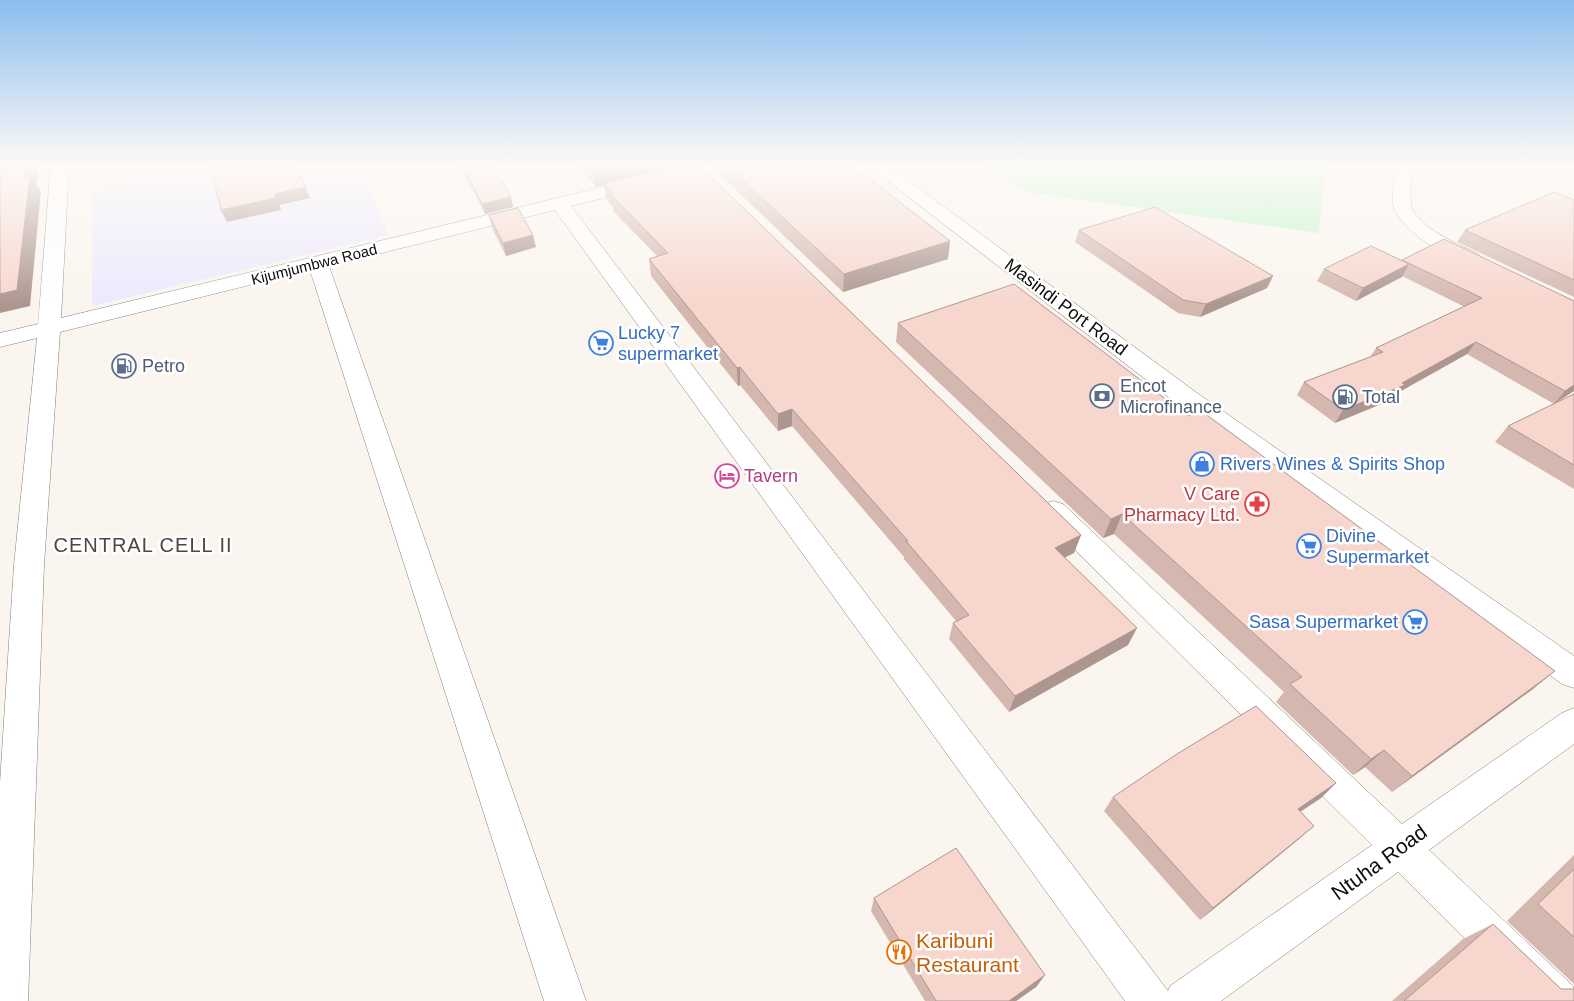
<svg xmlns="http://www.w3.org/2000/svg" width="1574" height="1001" font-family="Helvetica,sans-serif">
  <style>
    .commercial { fill: #ece9ff }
    .green { fill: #bef5c8 }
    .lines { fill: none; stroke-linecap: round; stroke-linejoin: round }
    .street-casing { stroke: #848079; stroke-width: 1 }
    .secondary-casing { stroke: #848079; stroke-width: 1 }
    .street { fill: #fff; fill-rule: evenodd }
    .secondary { fill: #fff; fill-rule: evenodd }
    .wall { fill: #d4b8b0 }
    .shaded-wall { fill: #ad9690 }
    .building { fill: #f7d6cd; stroke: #ad9690 }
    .labels { text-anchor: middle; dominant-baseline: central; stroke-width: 5; stroke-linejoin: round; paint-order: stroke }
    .far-street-label { font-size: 15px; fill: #0f0d0b; stroke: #fff }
    .street-label { font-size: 18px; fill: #0f0d0b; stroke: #fff }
    .shop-label { font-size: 18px; fill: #366cbe; stroke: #fff; text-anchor: start }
    .service-label { font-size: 18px; fill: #4e5e75; stroke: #fff; text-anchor: start }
    .hotel-label { font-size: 18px; fill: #b23c85; stroke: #fff; text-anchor: start }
    .health-label { font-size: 18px; fill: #be3a42; stroke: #fff; text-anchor: end }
    .quarter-label { font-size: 20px; letter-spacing: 1px; fill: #4b4741; stroke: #fff }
    .near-street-label { font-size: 21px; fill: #0f0d0b; stroke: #fff }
    .near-food-label { font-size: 21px; fill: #c56008; stroke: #fff; text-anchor: start }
  </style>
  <rect width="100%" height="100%" fill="#faf5ee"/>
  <!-- commercial -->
  <path class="commercial" d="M220 165H359L389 235 92 306 93 191Z"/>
  <!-- green -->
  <path class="green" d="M978 165H1325L1319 233 1027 192Z"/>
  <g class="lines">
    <!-- street casing -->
    <g class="street-casing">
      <g id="street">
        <path d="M51 165H69L61 318 694 165H725L722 169 571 206 1168 991 1170 986 1372 845 1043 518 1039 511 1043 504 1053 501 1063 504 1402 824 1562 713 1574 708V744L1429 850 1573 986 1574 1001H1528L1398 872 1221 1001H1125L555 210 329 266 586 1001H544L310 270 60 332 44 565 28 1001H0V783L14 565 37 338 0 347V333L38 324Z"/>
        <path d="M1396 165H1414C1413 178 1408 196 1412 208 1419 228 1460 245 1478 254L1481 258 1478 262C1456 268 1401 230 1394 208 1390 196 1396 178 1396 165Z"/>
      </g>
    </g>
    <!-- secondary casing -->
    <g class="secondary-casing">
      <path id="secondary" d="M867 165H887L1197 393 1574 656V688L1562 684 1179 405Z"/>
    </g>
    <!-- street -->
    <use href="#street" class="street"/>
    <!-- secondary -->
    <use href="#secondary" class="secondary"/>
  </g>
  <!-- wall -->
  <g class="wall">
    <path d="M461 165H493L513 207 485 214 462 170Z"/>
    <path d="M577 165H699L1081 535 1074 553 1065 557 1128 645 1009 712 949 639 953 623 956 621 904 559V557L792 426 778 431 740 385 738 386 651 276 649 259 657 256 613 211V207L606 199 604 185 596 187Z"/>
    <path d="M716 165H852L948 259 843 292 717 172Z"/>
    <path d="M1574 200V297L1457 242 1465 230Z"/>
    <path d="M489 215 536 247 506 256 492 228Z"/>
    <path d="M1079 230 1273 276 1267 288 1200 317 1178 313 1075 242Z"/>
    <path d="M1402 260 1574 301V391L1555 403 1574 394V489L1495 442 1508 426 1554 404 1467 354 1401 391 1396 398 1335 423 1297 395 1304 382 1370 357 1376 348 1465 307 1402 276 1356 301 1317 281 1324 269Z"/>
    <path d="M898 323 1533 689 1392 792 1365 767 1353 775 1276 702 1284 692 1114 534 1103 538 896 342Z"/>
    <path d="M1336 783 1321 798 1300 812 1299 839 1200 920 1104 811 1113 797Z"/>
    <path d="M1574 855V984L1507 921Z"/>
    <path d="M874 898 1045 975 1036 987 1016 1001H925L871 911Z"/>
    <path d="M1493 924 1574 1001H1392L1463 939Z"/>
  </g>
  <!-- shaded-wall -->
  <g class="shaded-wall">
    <path d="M26 165H39L36 184 41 191 30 306 0 313V294Z"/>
    <path d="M296 165 310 198 280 205 281 210 227 222 221 210 275 194Z"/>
    <path d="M613 165H685L604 183V185L596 187 593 170Z"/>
    <path d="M511 197 513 207 485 214 482 204Z"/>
    <path d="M533 235 536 247 506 256 503 243Z"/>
    <path d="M950 241 948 259 843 292 844 274Z"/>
    <path d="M1409 264 1402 277 1356 301 1363 288Z"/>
    <path d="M1273 276 1267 288 1200 317 1206 304Z"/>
    <path d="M1476 342 1467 354 1401 391 1396 398 1335 423 1343 410 1402 383Z"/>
    <path d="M740 367V385L738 386 737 368Z"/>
    <path d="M1574 385V391L1554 404 1565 391Z"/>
    <path d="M792 409V426L778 431V414Z"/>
    <path d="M1122 514 1114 534 1103 538 1111 519Z"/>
    <path d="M1081 535 1074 553 1049 565 1055 548Z"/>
    <path d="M1137 628 1128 645 1009 712 1015 696Z"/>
    <path d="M1555 671 1533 689 1392 792 1412 776Z"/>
    <path d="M1384 750 1365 767 1353 775 1371 759Z"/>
    <path d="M1336 783 1321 798 1283 823 1298 809Z"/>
    <path d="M1314 826 1299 839 1200 920 1213 908Z"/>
    <path d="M1045 975 1036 987 1016 1001H1009Z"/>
  </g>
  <!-- building -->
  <g class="building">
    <path d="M0 165H26L24 177 30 176 17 290 0 294Z"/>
    <path d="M210 165H296L305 187 275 194 276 198 221 210Z"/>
    <path d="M462 165H493L511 197 482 204Z"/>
    <path d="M589 165H613L593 170Z"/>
    <path d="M679 165H699L1081 535 1055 548 1137 628 1015 696 953 623 969 615 906 541H908L792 409 778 414 740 367 737 368 649 259 668 253 611 195 613 194 604 183Z"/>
    <path d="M726 165H852L950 241 844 274Z"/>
    <path d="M1554 192 1574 200V280L1465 230Z"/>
    <path d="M1155 207 1273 276 1206 304 1183 300 1079 230Z"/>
    <path d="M518 208 533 235 503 243 489 215Z"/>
    <path d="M1444 239 1574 301V385L1565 391 1476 342 1402 383 1405 385 1343 410 1304 382 1383 352 1376 348 1482 298 1402 260Z"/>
    <path d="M1371 246 1409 264 1363 288 1324 269Z"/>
    <path d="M1014 284 1188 416 1200 410 1555 671 1412 776 1384 750 1371 759 1290 684 1302 677 1122 514 1111 519 898 323Z"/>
    <path d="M1574 394V465L1508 426Z"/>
    <path d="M1256 706 1336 783 1298 809 1314 826 1213 908 1113 797 1177 754Z"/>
    <path d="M956 848 1045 975 1009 1001H936L874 898Z"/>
    <path d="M1574 869V937L1538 904Z"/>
    <path d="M1493 924 1561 989H1574V1001H1404Z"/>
  </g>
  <!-- sky -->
  <linearGradient id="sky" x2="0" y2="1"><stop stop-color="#8bbdee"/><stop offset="0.54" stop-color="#fdfaf7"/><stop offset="1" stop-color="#fdfaf7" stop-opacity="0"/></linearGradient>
  <rect width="1574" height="305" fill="url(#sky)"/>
  <!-- icons -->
  <defs>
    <g id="supermarket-ring" transform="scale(1.25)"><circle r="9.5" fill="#fff" stroke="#3f7fe0" stroke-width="1.5"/><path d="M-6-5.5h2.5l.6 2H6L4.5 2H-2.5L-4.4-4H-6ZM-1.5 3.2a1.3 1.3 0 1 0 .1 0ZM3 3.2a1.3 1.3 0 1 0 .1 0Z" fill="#3f7fe0"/></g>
    <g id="fuel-ring" transform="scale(1.25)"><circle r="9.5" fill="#fff" stroke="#5c6f8a" stroke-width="1.5"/><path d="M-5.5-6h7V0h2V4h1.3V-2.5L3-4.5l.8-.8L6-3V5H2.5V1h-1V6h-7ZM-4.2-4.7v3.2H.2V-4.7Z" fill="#5c6f8a"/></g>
    <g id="bank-ring" transform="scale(1.25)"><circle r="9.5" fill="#fff" stroke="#5c6f8a" stroke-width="1.5"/><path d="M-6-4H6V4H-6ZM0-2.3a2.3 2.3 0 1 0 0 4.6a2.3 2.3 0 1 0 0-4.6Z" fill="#5c6f8a"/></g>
    <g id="shop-ring" transform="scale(1.25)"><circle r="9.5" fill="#fff" stroke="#3f7fe0" stroke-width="1.5"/><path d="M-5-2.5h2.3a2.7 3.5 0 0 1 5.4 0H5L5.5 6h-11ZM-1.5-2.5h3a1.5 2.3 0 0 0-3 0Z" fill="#3f7fe0"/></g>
    <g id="hotel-ring" transform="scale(1.25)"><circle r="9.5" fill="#fff" stroke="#d1479c" stroke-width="1.5"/><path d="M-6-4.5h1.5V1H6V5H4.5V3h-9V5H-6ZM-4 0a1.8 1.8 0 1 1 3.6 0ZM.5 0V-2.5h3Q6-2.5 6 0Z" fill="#d1479c"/></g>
    <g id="pharmacy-ring" transform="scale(1.25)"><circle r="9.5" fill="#fff" stroke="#e0444e" stroke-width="1.5"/><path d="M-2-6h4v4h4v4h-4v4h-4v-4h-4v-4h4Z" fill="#e0444e"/></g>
    <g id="restaurant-ring" transform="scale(1.25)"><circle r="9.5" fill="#fff" stroke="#e8710a" stroke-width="1.5"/><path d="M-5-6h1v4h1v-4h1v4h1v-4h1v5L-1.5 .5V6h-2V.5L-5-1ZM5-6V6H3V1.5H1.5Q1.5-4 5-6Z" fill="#e8710a"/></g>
  </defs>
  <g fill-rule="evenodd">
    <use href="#supermarket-ring" x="601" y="343"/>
    <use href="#fuel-ring" x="124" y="366"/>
    <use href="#bank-ring" x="1102" y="396"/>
    <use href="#fuel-ring" x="1345" y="397"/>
    <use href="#shop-ring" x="1202" y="464"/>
    <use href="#hotel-ring" x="727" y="476"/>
    <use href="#pharmacy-ring" x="1257" y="504"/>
    <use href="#supermarket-ring" x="1309" y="546"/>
    <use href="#supermarket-ring" x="1415" y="622"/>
    <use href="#restaurant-ring" x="899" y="952"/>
  </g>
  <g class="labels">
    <!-- far-street labels -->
    <g class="far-street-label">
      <text transform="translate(314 264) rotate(-14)">Kijumjumbwa Road</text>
    </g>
    <!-- street labels -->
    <g class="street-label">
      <text transform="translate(1066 307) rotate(37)">Masindi Port Road</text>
    </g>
    <!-- shop labels -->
    <g class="shop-label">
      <text x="618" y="333">Lucky 7<tspan x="618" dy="21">supermarket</tspan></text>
      <text x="1220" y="464">Rivers Wines &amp; Spirits Shop</text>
      <text x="1326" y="536">Divine<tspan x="1326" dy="21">Supermarket</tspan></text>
      <text x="1398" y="622" text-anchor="end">Sasa Supermarket</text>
    </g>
    <!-- service labels -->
    <g class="service-label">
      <text x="142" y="366">Petro</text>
      <text x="1120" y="386">Encot<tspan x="1120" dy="21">Microfinance</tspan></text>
      <text x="1362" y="397">Total</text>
    </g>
    <!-- hotel labels -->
    <g class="hotel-label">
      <text x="744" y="476">Tavern</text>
    </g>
    <!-- health labels -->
    <g class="health-label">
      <text x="1240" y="494">V Care<tspan x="1240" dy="21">Pharmacy Ltd.</tspan></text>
    </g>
    <!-- quarter labels -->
    <g class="quarter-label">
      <text x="143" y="545">CENTRAL CELL II</text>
    </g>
    <!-- near-street labels -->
    <g class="near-street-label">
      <text transform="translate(1379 862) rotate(-36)">Ntuha Road</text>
    </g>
    <!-- near-food labels -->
    <g class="near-food-label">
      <text x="916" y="940">Karibuni<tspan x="916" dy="24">Restaurant</tspan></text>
    </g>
  </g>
</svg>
